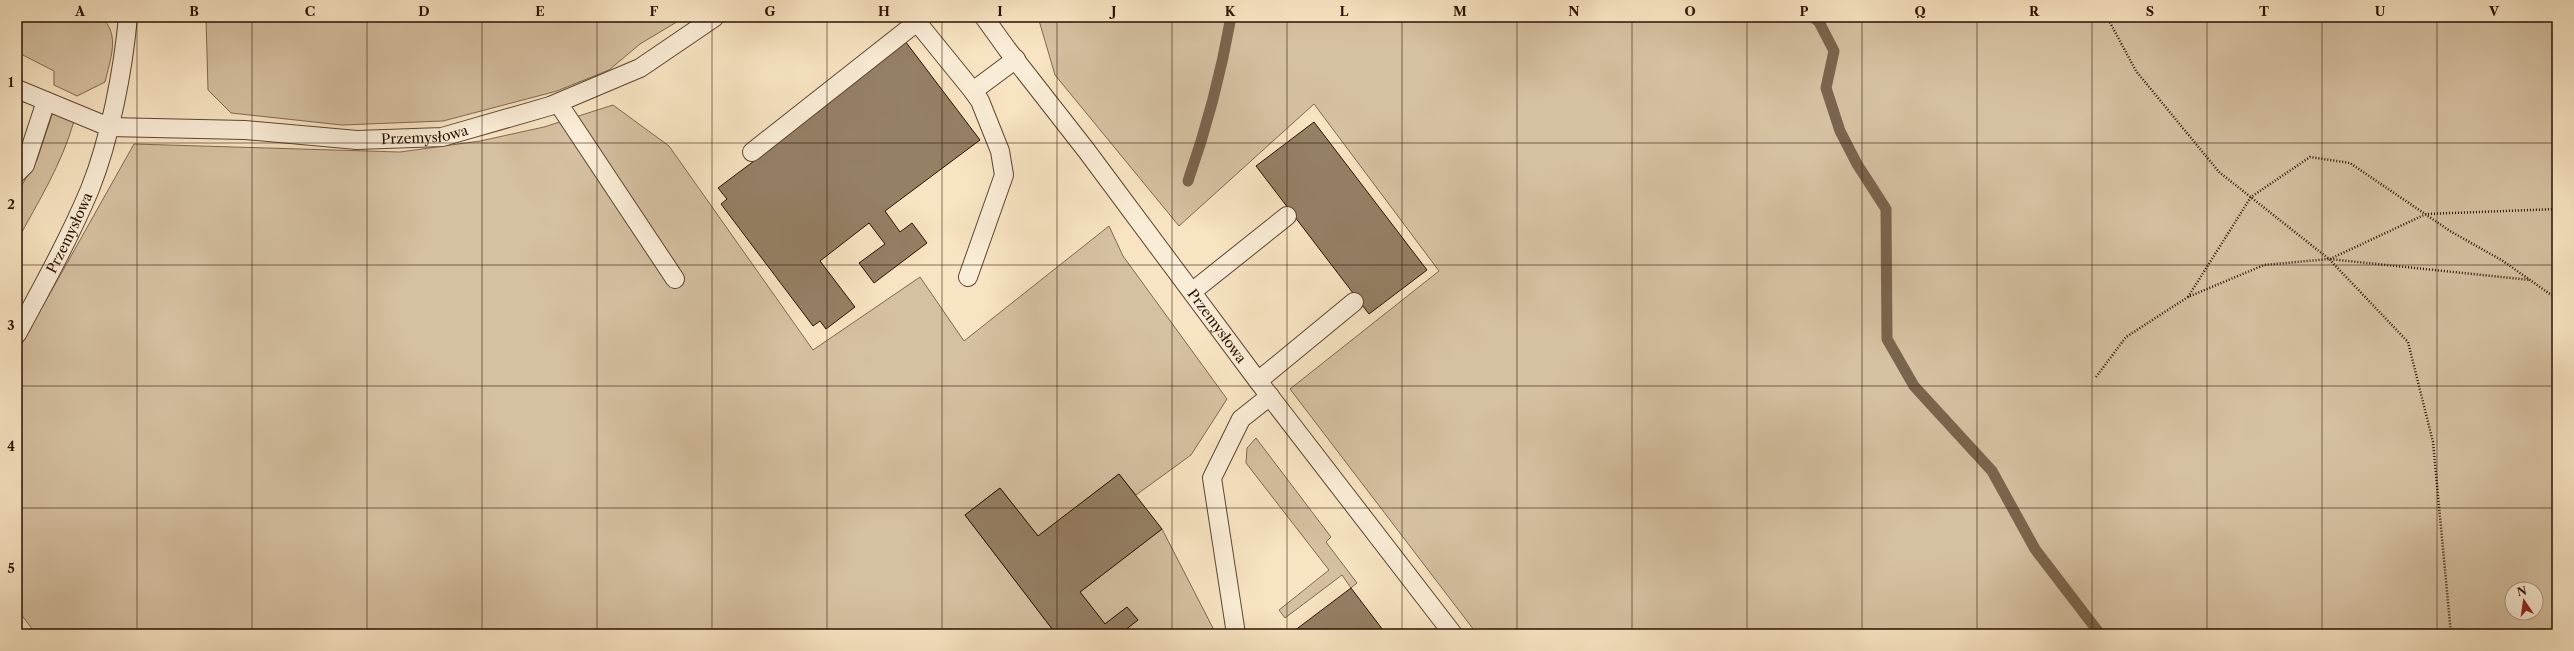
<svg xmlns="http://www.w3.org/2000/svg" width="2574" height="651" font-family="'Libre Caslon Text',serif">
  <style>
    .green { fill: #d5c0a1; stroke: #7f6850; fill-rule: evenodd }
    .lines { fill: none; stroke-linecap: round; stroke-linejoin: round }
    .stream { stroke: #7b644d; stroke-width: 11 }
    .building { fill: #957f65; stroke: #291100 }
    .lane-casing { stroke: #5d4630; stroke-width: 20 }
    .path { stroke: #291100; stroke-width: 2.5; stroke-dasharray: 1 2; stroke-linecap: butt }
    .lane { stroke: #faedd7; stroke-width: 18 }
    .grid { fill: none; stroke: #291100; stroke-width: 1; stroke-opacity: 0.55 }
    .labels { text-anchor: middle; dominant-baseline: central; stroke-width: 3.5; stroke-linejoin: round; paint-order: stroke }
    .street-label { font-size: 14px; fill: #291100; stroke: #faedd7 }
    .neatline { fill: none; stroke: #291100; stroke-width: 1.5 }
    .grid-label { font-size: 13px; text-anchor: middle; font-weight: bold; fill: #291100 }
  </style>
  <rect width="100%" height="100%" fill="#f8e4c2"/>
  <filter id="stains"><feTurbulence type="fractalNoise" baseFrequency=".005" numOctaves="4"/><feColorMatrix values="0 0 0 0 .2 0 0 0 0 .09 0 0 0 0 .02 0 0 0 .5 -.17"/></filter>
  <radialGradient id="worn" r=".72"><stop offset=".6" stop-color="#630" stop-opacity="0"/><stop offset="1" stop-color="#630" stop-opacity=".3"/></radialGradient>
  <!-- green -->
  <g class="green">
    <path d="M17 17H101C121 34 110 60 105 82L77 96 54 85V71L17 52Z"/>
    <path d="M206 17H685L640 44 609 70 557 91 443 121 342 125 231 113 208 90Z"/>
    <path d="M1038 17H2557V634H1477L1290 389 1439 271 1314 104 1179 226 1055 75ZM2512 589H2536V613H2512Z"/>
    <path d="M613 105 669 146 813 350 920 277 964 341 1109 226 1123 256 1227 399 1191 455 1136 495 1119 474 1038 536 1000 488 965 515 1056 634H36L17 609V352L134 144 400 152 480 141 544 127Z"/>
    <path d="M53 112 74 121C62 164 38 202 17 241V193L37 160Z"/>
    <path d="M1256 438 1331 537 1326 542 1357 583 1351 588 1342 575 1285 618 1279 610 1329 570 1246 463 1247 448Z"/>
    <path d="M1162 529 1216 634H1120L1138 620 1127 607 1105 624 1080 592Z"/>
  </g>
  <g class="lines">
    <!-- stream -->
    <g class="stream">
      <path d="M1813 17 1819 22 1834 51 1826 88 1840 131 1857 164 1886 209 1887 339 1914 386 1992 471 2035 549 2100 634"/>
      <path d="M1188 181C1207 127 1221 73 1231 17"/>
    </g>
  </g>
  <!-- building -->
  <g class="building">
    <path d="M905 41 980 140 885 211 900 232 912 223 927 243 874 283 859 263 885 244 869 223 820 261 855 307 826 329 820 321 813 326 721 204 727 199 718 188 754 161 753 156Z"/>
    <path d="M1314 122 1427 270 1369 314 1256 166Z"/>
    <path d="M1119 474 1162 529 1080 592 1105 624 1127 607 1138 620 1120 634H1056L965 515 1000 488 1038 536Z"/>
    <path d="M1351 588 1386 634H1290Z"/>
  </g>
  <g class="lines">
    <!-- lane casing -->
    <g class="lane-casing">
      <g id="lane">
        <path id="s1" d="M984 17 1007 49 1086 150 1258 381 1453 634"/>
        <path id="s2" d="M17 89 109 127 245 130 357 140 442 137 550 106 640 68 715 17"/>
        <path d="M558 103 675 279"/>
        <path d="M752 152 917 22 973 91"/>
        <path d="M17 173 25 165 46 101"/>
        <path d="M968 277 1004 175 1000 151 980 101 973 91 1016 59"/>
        <path d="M1193 291 1287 216"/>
        <path id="s3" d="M17 334C43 286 69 239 90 189 110 139 123 71 128 17"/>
        <path d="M1258 381 1354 302"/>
        <path d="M1236 634 1212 478 1241 419 1270 396"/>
      </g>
    </g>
    <!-- path -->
    <g class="path">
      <path d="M2107 17 2136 71 2219 172 2329 259 2408 342 2433 442 2451 634"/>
      <path d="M2330 259 2426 214 2557 209"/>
      <path d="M2188 297 2251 197 2310 157 2350 163 2450 231 2503 261 2557 299"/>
      <path d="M2096 377 2126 337 2188 297 2264 265 2329 259 2530 280"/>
    </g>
    <!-- lane -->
    <use href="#lane" class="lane"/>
  </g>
  <!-- grid -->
  <path class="grid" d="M137 17V634M252 17V634M367 17V634M482 17V634M597 17V634M712 17V634M827 17V634M942 17V634M1057 17V634M1172 17V634M1287 17V634M1402 17V634M1517 17V634M1632 17V634M1747 17V634M1862 17V634M1977 17V634M2092 17V634M2207 17V634M2322 17V634M2437 17V634M17 143H2557M17 265H2557M17 386H2557M17 508H2557"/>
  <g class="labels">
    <!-- street labels -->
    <g class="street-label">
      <text stroke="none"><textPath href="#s2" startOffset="416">Przemysłowa</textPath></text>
      <text stroke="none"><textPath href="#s3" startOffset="114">Przemysłowa</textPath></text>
      <text stroke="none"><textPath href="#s1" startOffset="387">Przemysłowa</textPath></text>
    </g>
  </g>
  <!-- margin -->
  <rect width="2574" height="651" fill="none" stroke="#f8e4c2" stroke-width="44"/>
  <!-- north arrow -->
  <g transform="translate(2524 601) rotate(347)"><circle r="19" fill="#faedd7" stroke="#a69581"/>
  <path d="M0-3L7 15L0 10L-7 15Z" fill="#8f2418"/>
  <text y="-6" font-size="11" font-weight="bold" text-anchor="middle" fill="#291100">N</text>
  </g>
  <rect x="22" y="22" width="2530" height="607" class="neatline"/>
  <g class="grid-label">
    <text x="80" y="16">A</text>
    <text x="194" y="16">B</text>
    <text x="310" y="16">C</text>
    <text x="424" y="16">D</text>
    <text x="540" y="16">E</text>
    <text x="654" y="16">F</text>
    <text x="770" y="16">G</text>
    <text x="884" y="16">H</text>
    <text x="1000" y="16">I</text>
    <text x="1114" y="16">J</text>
    <text x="1230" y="16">K</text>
    <text x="1344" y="16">L</text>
    <text x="1460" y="16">M</text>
    <text x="1574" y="16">N</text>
    <text x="1690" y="16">O</text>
    <text x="1804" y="16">P</text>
    <text x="1920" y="16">Q</text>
    <text x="2034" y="16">R</text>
    <text x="2150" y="16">S</text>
    <text x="2264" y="16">T</text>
    <text x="2380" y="16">U</text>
    <text x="2494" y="16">V</text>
    <text x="11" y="87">1</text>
    <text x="11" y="209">2</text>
    <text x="11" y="330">3</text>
    <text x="11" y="451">4</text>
    <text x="11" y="573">5</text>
  </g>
  <rect width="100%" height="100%" filter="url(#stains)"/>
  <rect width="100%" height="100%" fill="url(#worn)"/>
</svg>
